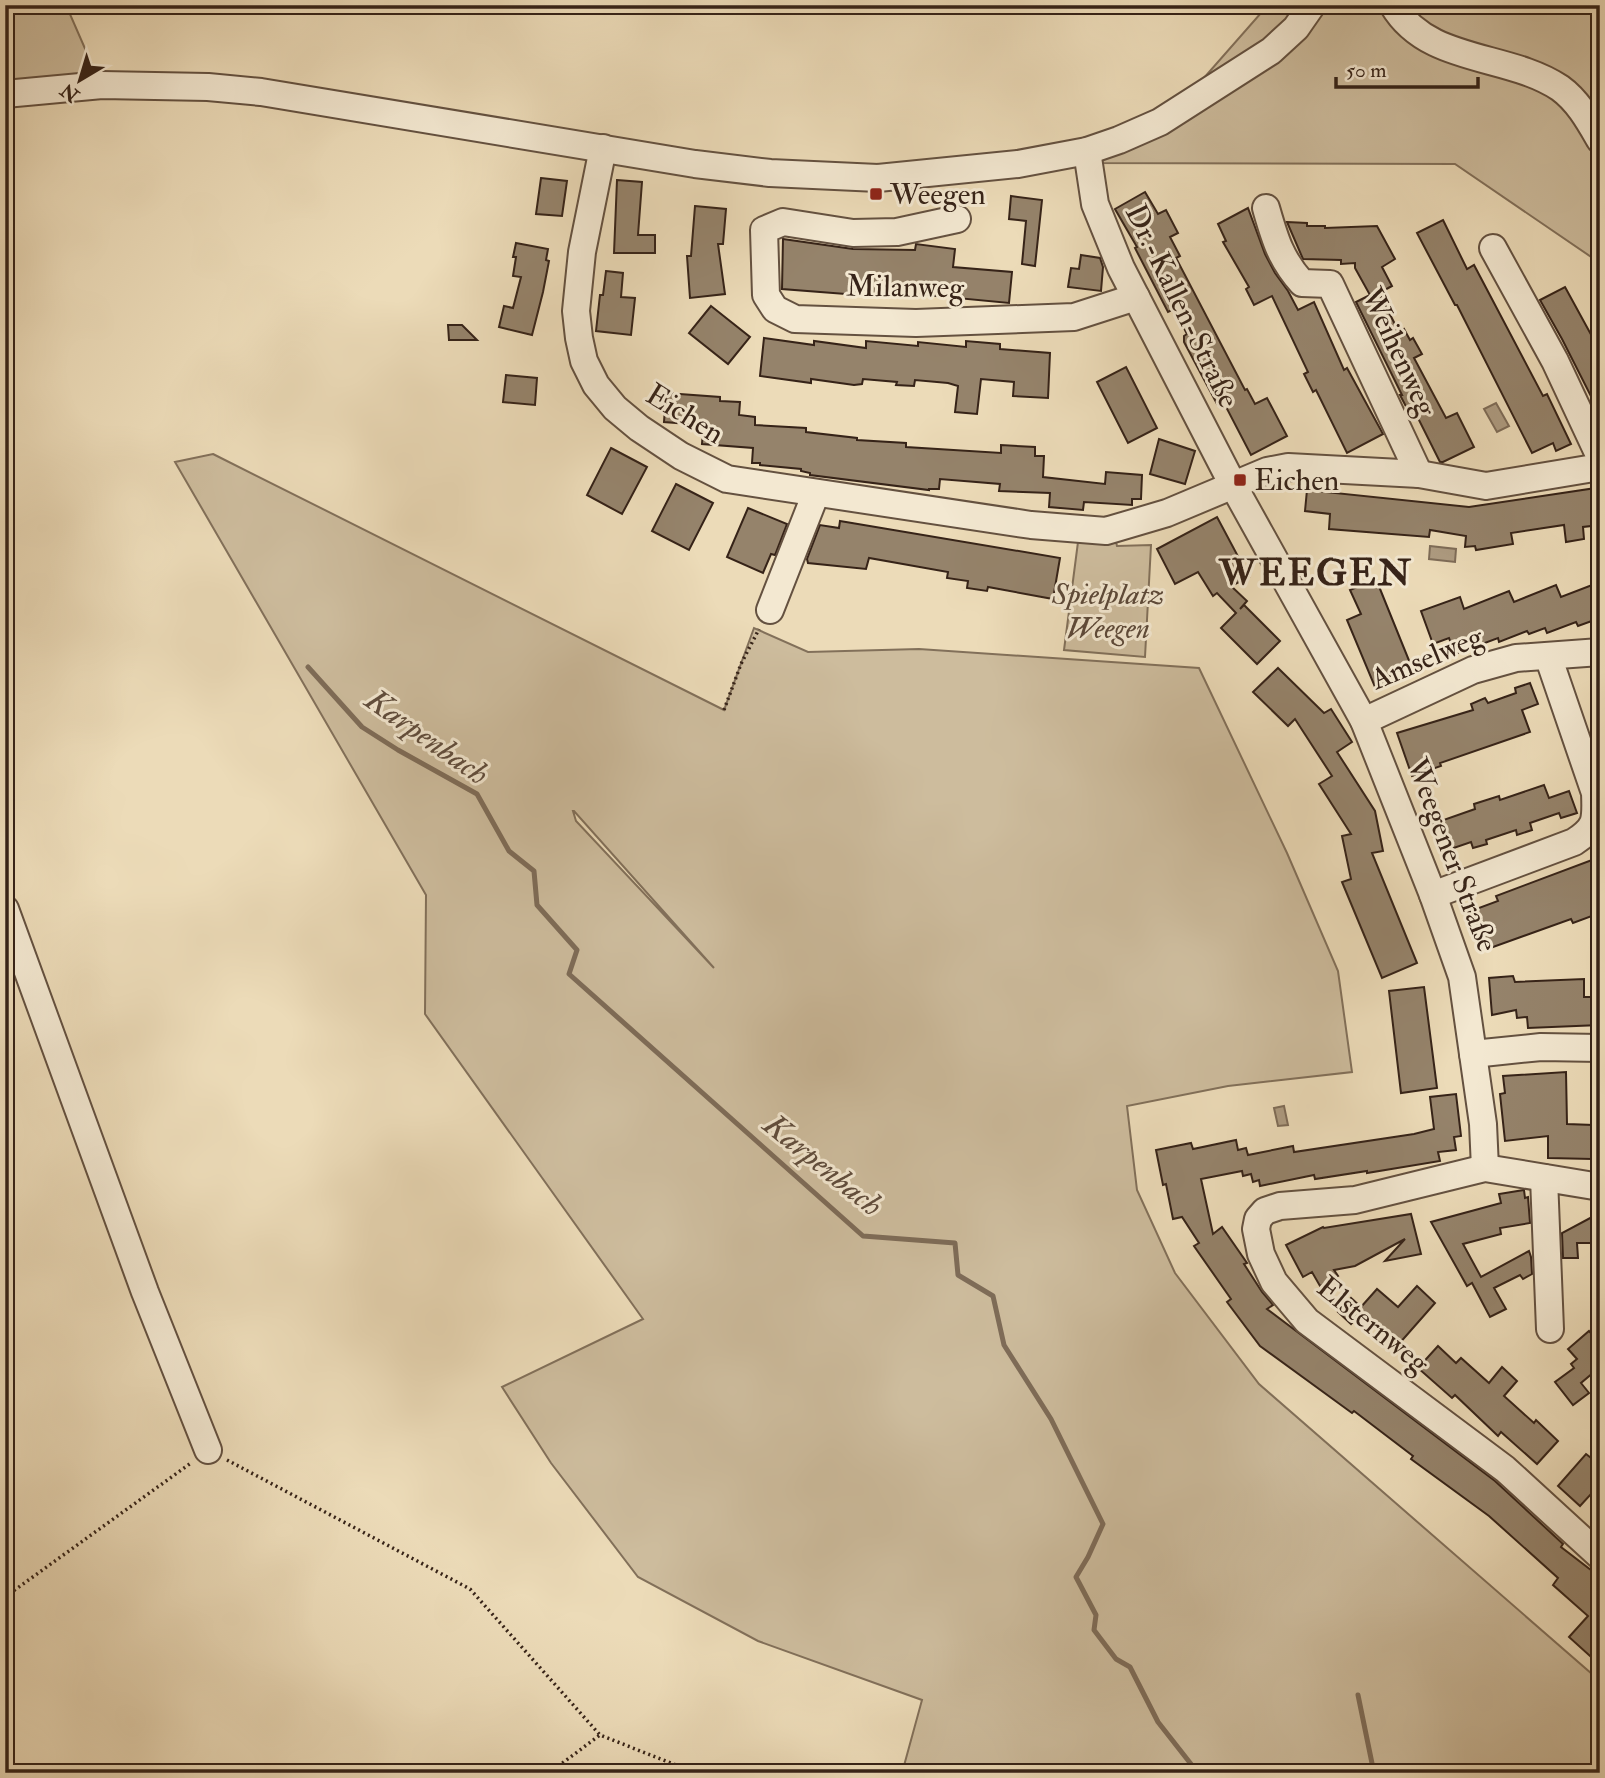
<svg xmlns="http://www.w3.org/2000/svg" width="1605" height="1778" font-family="'IM FELL Double Pica',serif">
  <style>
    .green { fill: #cdbc9d; stroke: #82705a; stroke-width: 2; fill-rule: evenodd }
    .water { fill: #ae9c82; stroke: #7e6c58; stroke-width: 2 }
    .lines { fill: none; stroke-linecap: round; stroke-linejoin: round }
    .stream { stroke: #7e6c58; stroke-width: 5 }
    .building { fill: #95836b; stroke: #362318; stroke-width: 2 }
    .minor-casing { stroke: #645140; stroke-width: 30 }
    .path { stroke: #362318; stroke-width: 3.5; stroke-dasharray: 2 3.5; stroke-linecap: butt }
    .minor { stroke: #f3e8d1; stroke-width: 26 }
    .poi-dot { fill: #8f2418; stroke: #f3e8d1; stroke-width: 2.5 }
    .labels { text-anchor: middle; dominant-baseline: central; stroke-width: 6; stroke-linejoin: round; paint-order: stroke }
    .poi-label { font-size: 30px; fill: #362318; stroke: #f3e8d1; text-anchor: start }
    .street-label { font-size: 30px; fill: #362318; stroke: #f3e8d1 }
    .park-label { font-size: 30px; font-style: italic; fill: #5c4939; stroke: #f3e8d1 }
    .water-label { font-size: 32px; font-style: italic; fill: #604d3d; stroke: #f3e8d1 }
    .district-label { font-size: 37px; font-weight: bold; letter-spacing: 2px; fill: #362318; stroke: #f3e8d1 }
  </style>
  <rect width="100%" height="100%" fill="#ecdbb8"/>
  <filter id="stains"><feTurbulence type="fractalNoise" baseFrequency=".00286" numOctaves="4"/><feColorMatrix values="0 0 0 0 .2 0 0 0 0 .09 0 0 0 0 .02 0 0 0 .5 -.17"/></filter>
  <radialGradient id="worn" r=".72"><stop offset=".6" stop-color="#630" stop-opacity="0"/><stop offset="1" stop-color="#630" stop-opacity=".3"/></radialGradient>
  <!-- green -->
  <g class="green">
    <path d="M5 5H66L97 76 5 88Z"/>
    <path d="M1268 5H1600V263L1455 164 1085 163 1196 87Z"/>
    <path d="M213 454 724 710 754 628 808 652 919 649 1199 668 1287 853 1338 971 1352 1072 1228 1086 1127 1106 1137 1190 1175 1273 1259 1384 1600 1681V1773H902L922 1700 758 1641 638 1577 551 1463 502 1387 643 1319 425 1014 426 895 175 462ZM573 811H574L714 968 576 821Z"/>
    <path d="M1115 538 1117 546 1151 545 1145 657 1064 650 1078 542Z"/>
  </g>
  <!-- water -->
  <g class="water">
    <path d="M1496 403 1509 426 1497 432 1484 409Z"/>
    <path d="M1430 546 1456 549 1455 562 1429 559Z"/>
    <path d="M1284 1106 1288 1125 1278 1126 1274 1108Z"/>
  </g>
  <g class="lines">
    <!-- stream -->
    <g class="stream">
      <path d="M308 667 362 727 398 750 477 794 509 851 534 871 537 905 577 950 569 974 863 1236 955 1243 958 1275 993 1296 1004 1345 1051 1419 1103 1524 1088 1557 1076 1577 1096 1615 1094 1630 1116 1659 1130 1667 1158 1722 1198 1773"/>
      <path d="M1358 1695 1374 1773"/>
    </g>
  </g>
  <!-- building -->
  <g class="building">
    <path d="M541 178 567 181 562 216 536 214Z"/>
    <path d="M617 180 642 182 638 235H655V253H614Z"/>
    <path d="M1145 192 1158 214 1166 210 1178 233 1170 237 1180 256 1176 258 1245 390 1247 389 1255 404 1267 398 1287 436 1251 455 1223 401 1217 404 1184 342V336L1187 334 1174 309 1168 312 1135 248 1137 247 1115 209Z"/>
    <path d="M1011 196 1042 200 1035 266 1022 264 1026 221 1009 219Z"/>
    <path d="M695 206 726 209 723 244H718L725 294 690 298 687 256H691Z"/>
    <path d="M1248 208 1265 254 1275 273 1288 291 1298 310 1314 302 1344 370 1347 368 1383 434 1347 453 1316 390 1313 392 1304 374 1308 372 1272 296 1254 305 1246 289 1249 287 1223 242 1226 241 1218 224Z"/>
    <path d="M1443 220 1467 269 1474 265 1543 396 1547 394 1571 444 1556 451 1553 443 1532 453 1457 305H1455L1417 233Z"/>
    <path d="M1287 222 1307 223V226H1325V228L1377 226 1395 259 1382 267 1392 286 1379 293 1399 332 1404 329 1410 340 1413 338 1422 354 1414 358 1446 418 1457 413 1474 447 1443 462H1440L1417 416 1412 418 1400 395H1402L1356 302 1370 295 1355 268V263L1341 264V260L1303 259Z"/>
    <path d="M783 239 853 249 915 250 916 244 955 249 953 267 1012 272 1009 303 884 291V297L782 289Z"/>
    <path d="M516 243 548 249 546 260 549 261 543 292 532 335 499 327 504 306 513 308 521 277 513 276 516 257H513Z"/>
    <path d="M1081 255 1100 258 1103 267 1101 291 1068 287 1071 268 1079 269Z"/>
    <path d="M606 271 623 273 621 297 635 298 631 335 596 331 600 295H603Z"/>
    <path d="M1565 287 1600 351V414L1562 339 1540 300Z"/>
    <path d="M711 306 750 337 728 364 689 333Z"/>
    <path d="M448 325H462L477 340H449Z"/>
    <path d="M764 338 814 345V341L866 348V341L918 346V342L966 347V341L1000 344V349L1050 353 1048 398 1013 396 1014 382 981 379 977 414 955 412 958 386 948 383 915 380 914 386 896 385 897 382 863 379 862 384 854 385 811 379V383L760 376Z"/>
    <path d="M1126 367 1157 428 1128 443 1097 382Z"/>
    <path d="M506 375 537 378 535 405 503 402Z"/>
    <path d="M666 393 720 397V401L740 402 739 415 755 417V425L806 428V432L857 438V440L906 443V447L1001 453V445L1035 447V456H1044L1043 477 1105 484 1106 472 1142 475 1141 499H1132V505L1084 502 1083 510 1049 507 1050 493 999 491 1000 484 940 479 939 489H929V490L810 475V473L801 471V469L760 465V463H752L753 448 702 444 703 429 689 428V424L664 422Z"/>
    <path d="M1159 439 1195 451 1185 484 1150 474Z"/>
    <path d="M611 448 647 467 622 514 587 495Z"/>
    <path d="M676 484 713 503 689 550 652 531Z"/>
    <path d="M1596 488 1600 525 1583 527 1584 539 1566 542 1564 525 1511 533 1513 544 1476 550 1475 546 1465 547 1466 536 1430 530 1429 537 1329 529 1330 514 1305 511 1307 490 1469 507Z"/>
    <path d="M748 508 787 524 775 555 771 554 763 573 727 557Z"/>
    <path d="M1217 517 1249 577 1231 586 1247 601 1240 609 1244 605 1280 641 1257 664 1221 628 1236 613 1217 593 1213 596 1198 572 1175 584 1157 549Z"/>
    <path d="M840 521 1060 558 1053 599 988 587 987 591 967 588 968 581 947 578 948 572 869 558 866 569 808 563 807 559 820 525 839 528Z"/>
    <path d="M1376 579 1410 663 1398 667 1399 672 1388 677 1390 680 1375 687 1347 620 1361 614 1350 590Z"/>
    <path d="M1600 582V618L1578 626 1576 622 1547 633 1545 628 1529 634 1527 631 1499 642 1498 638 1455 654 1449 638 1433 644 1421 611 1460 597 1464 609 1509 591 1514 602 1556 585 1561 597Z"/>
    <path d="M1278 668 1324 713 1331 709 1352 742 1337 752 1375 811 1383 851 1372 853 1417 963 1382 978 1342 882 1351 879 1342 836 1351 834 1319 784 1332 776 1295 719 1288 726 1253 692Z"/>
    <path d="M1530 683 1538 704 1522 710 1530 732 1440 763 1441 766 1412 776 1397 733 1473 710 1471 704 1485 698 1488 703 1516 693 1515 688Z"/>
    <path d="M1544 785 1549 798 1569 791 1577 813 1561 818 1559 813 1530 823 1532 830 1517 835 1516 830 1486 840 1487 844 1473 848 1471 842 1442 852 1432 824 1475 809 1474 804 1499 796 1500 800Z"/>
    <path d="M1600 857V889L1592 891 1600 913 1573 923 1571 919 1482 951 1468 912 1498 901 1496 896Z"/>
    <path d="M1513 976 1515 982 1584 979V997H1600V1025L1528 1028 1527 1017 1517 1018 1516 1010 1492 1015 1489 978Z"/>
    <path d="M1424 987 1437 1088 1401 1093 1389 991Z"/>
    <path d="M1566 1072 1567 1124 1593 1125 1592 1159 1548 1158V1136L1505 1141 1500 1094 1505 1093 1503 1076Z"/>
    <path d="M1456 1094 1461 1136 1454 1137 1456 1150 1438 1152 1440 1161 1367 1173V1171L1315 1179 1314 1175 1260 1186 1259 1180 1253 1182 1251 1174 1243 1176 1242 1171 1201 1179 1213 1234 1222 1227 1247 1263 1244 1264 1262 1292 1273 1305 1267 1309 1495 1481 1563 1544 1561 1547 1600 1577V1665L1569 1637 1588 1616 1553 1585 1558 1578 1489 1516 1411 1459 1413 1456 1354 1411 1352 1413 1260 1346 1227 1302 1231 1299 1194 1246 1199 1243 1182 1217 1173 1219 1166 1184 1163 1185 1156 1150 1191 1143 1193 1149 1236 1140 1238 1150 1246 1148 1248 1155 1293 1146 1294 1152 1414 1134 1434 1129 1430 1097Z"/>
    <path d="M1524 1190 1525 1198 1528 1197 1530 1223 1500 1228 1501 1234 1463 1244 1481 1277 1529 1251 1531 1257 1532 1274 1523 1279 1520 1275 1494 1288 1506 1309 1490 1317 1472 1283 1467 1286 1431 1222 1501 1203 1499 1194Z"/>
    <path d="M1411 1214 1421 1254 1385 1261 1405 1239 1355 1266 1334 1270 1338 1276 1320 1286 1312 1272 1303 1277 1286 1245 1323 1227 1324 1228Z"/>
    <path d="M1594 1216 1595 1243H1577L1578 1258H1563L1562 1233Z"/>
    <path d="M1417 1286 1435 1303 1398 1345 1362 1312 1351 1324 1338 1312 1351 1298 1361 1307 1377 1289 1398 1307Z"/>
    <path d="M1589 1331 1600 1343V1367L1581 1383 1589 1393 1573 1405 1555 1382 1574 1368 1571 1364 1577 1359 1568 1349Z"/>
    <path d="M1438 1346 1456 1363 1461 1358 1489 1383 1502 1367 1517 1381 1504 1396 1534 1423 1536 1420 1558 1441 1537 1464 1501 1432 1498 1436 1455 1395 1452 1398 1418 1368Z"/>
    <path d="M1586 1454 1600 1465V1503L1590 1495 1580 1506 1558 1486Z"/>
  </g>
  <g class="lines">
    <!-- minor casing -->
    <g class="minor-casing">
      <g id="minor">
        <path d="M1393 5C1428 64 1508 53 1560 88 1578 101 1589 121 1600 140"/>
        <path d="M5 94 102 85 208 87 261 92 695 164 770 173 878 178 1018 164 1087 151 1119 140 1160 122 1271 51 1296 28 1312 5"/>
        <path d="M603 148 582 252 576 311 579 338 584 361 596 385 615 408 639 428 681 456 727 479 1031 525 1106 531 1167 513 1267 471 1288 467 1419 474 1486 486 1600 467"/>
        <path d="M1087 151 1095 204 1121 268 1233 485 1364 721 1433 895 1462 977 1483 1124 1485 1168"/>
        <path d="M1266 208C1275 239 1280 258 1302 283L1330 284 1419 474"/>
        <path d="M957 219 897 232 853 233 783 222 764 230 766 295 775 309 795 319 916 323 1074 317 1136 297"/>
        <path d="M1493 248 1555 361 1600 457"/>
        <path d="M770 610 816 493"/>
        <path d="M1364 721 1473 670 1516 658 1600 652"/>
        <path d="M1433 895 1574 842C1597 827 1596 820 1595 793L1548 656"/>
        <path d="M5 909 145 1292 208 1450"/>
        <path d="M1473 1054 1541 1047 1600 1048"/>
        <path d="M1544 1178 1550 1329"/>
        <path d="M1600 1187 1485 1168 1355 1200 1280 1206 1265 1211 1258 1219 1256 1229 1261 1254 1274 1282 1307 1321 1505 1469 1600 1556"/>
      </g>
    </g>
    <!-- path -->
    <g class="path">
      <path d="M724 710 741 664 759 629"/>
      <path d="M227 1460 470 1589 600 1735 696 1773"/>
      <path d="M5 1597 191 1463"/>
      <path d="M549 1773 600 1735"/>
    </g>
    <!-- minor -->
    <use href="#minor" class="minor"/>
  </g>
  <!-- markers -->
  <g class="poi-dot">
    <rect x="869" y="187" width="14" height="14" rx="3.5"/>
    <rect x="1233" y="473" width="14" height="14" rx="3.5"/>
  </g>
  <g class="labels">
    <!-- poi labels -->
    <g class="poi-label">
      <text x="890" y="194">Weegen</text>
      <text x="1254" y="480">Eichen</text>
    </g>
    <!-- street labels -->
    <g class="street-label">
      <text transform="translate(905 287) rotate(1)">Milanweg</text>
      <text transform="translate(1182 306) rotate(64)">Dr.-Kallen-Straße</text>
      <text transform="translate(1399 352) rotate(65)">Weihenweg</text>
      <text transform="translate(685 414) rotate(32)">Eichen</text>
      <text transform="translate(1427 658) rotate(-23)">Amselweg</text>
      <text transform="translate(1452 855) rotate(69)">Weegener Straße</text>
      <text transform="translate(1373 1325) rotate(39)">Elsternweg</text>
    </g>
    <!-- park labels -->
    <g class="park-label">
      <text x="1108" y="594">Spielplatz<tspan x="1108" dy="34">Weegen</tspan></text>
    </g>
    <!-- water labels -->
    <g class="water-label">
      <text transform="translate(427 737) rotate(35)">Karpenbach</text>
      <text transform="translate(823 1165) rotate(39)">Karpenbach</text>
    </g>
    <!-- district labels -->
    <g class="district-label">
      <text x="1316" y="573">WEEGEN</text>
    </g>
  </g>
  <!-- margin -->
  <rect width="1605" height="1778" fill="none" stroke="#ecdbb8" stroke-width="28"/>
  <rect x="7" y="7" width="1591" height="1764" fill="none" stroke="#362318" stroke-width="3.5"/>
  <rect x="14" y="14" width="1577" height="1750" fill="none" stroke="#362318" stroke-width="2"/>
  <!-- north arrow -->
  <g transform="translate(80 80) rotate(218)" stroke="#f3e8d1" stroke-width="5" paint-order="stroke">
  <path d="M0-5L12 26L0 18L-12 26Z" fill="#362318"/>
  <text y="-10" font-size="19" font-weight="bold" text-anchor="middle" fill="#362318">N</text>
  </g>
  <!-- scale -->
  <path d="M1336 77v10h142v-10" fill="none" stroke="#362318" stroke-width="3.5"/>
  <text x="1346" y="77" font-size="21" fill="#362318" stroke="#f3e8d1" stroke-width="5" paint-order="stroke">50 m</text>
  <rect width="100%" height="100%" filter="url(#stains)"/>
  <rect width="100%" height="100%" fill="url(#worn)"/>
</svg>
